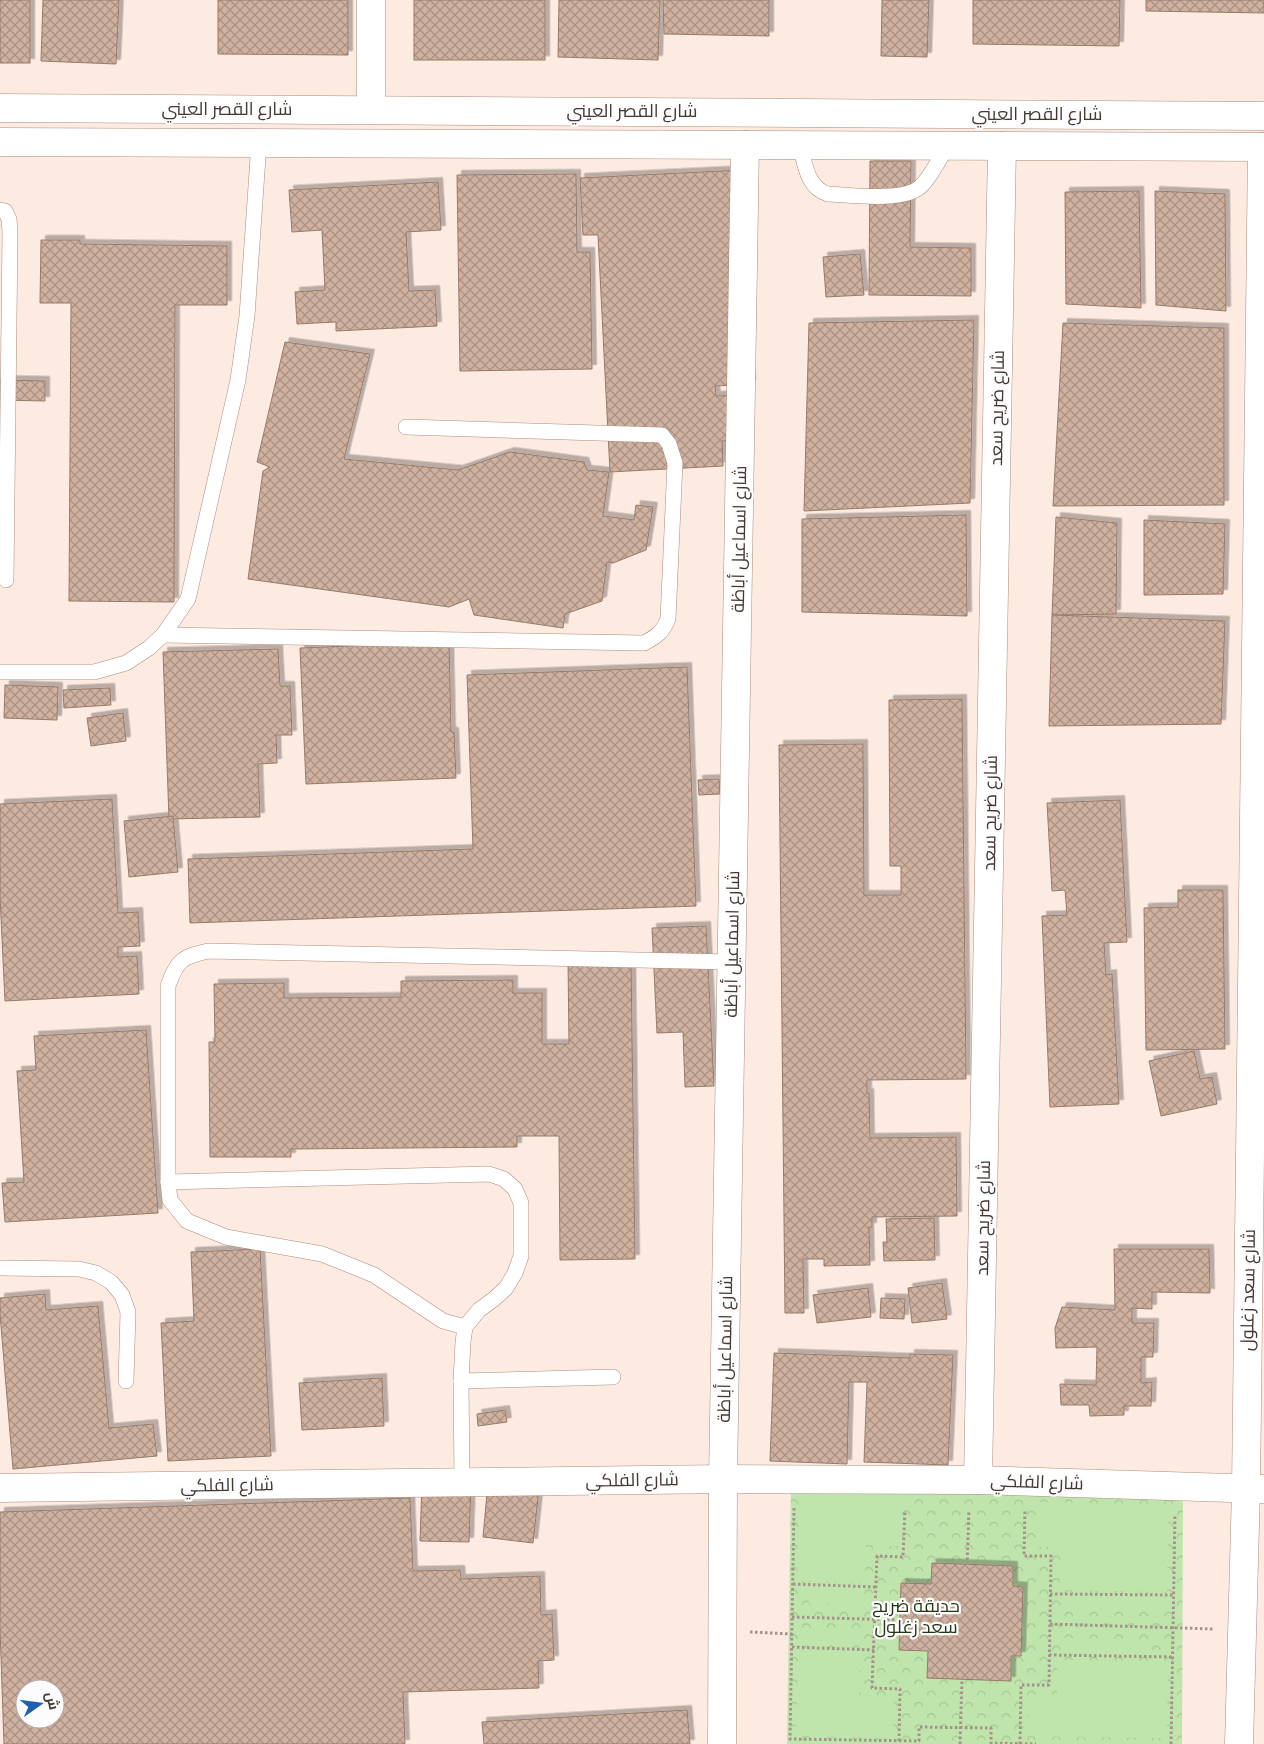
<svg xmlns="http://www.w3.org/2000/svg" width="1264" height="1744" font-family="Signika,Cairo,sans-serif">
  <style>
    .park { fill: url(#park-crowns) }
    .garden { fill: #c0e5ac }
    .building { fill: url(#building-cross-hatch); stroke: #967b6b; fill-rule: evenodd; filter: url(#shadow) }
    .lines { fill: none; stroke-linecap: round; stroke-linejoin: round }
    .lane-casing { stroke: #aa8d7d; stroke-width: 16 }
    .street-casing { stroke: #aa8d7d; stroke-width: 29 }
    .highway-casing { stroke: #aa8d7d; stroke-width: 29 }
    .path { stroke: #a3938b; stroke-width: 3; stroke-dasharray: 2.5 2.5; stroke-linecap: butt }
    .lane { stroke: #fff; stroke-width: 15 }
    .street { stroke: #fff; stroke-width: 28 }
    .highway { stroke: #fff; stroke-width: 28 }
    .labels { text-anchor: middle; dominant-baseline: central; stroke-width: 4.5; stroke-linejoin: round; paint-order: stroke }
    .street-label { font-size: 18px; fill: #453832; stroke: #fcfcfc }
    .park-label { font-size: 18px; fill: #213613; stroke: #fcfcfc }
  </style>
  <defs>
    <pattern id="park-crowns" width="20" height="18" patternUnits="userSpaceOnUse" patternTransform="scale(1.25)"><rect width="20" height="18" fill="#c0e5ac"/><path d="M2 6a3 3 0 1 1 6 0M12 15a3 3 0 1 1 6 0" fill="none" stroke="#a6c594"/></pattern>
    <pattern id="building-cross-hatch" width="8" height="8" patternUnits="userSpaceOnUse" patternTransform="scale(1.25)"><rect width="8" height="8" fill="#cfb1a0"/><path d="M0 0l8 8M0 8l8-8" fill="none" stroke="#aa9183"/></pattern>
    <filter id="shadow"><feDropShadow dx="4.5" dy="-4.5" stdDeviation="0" flood-color="#0004"/></filter>
  </defs>
  <rect width="100%" height="100%" fill="#fdeae0"/>
  <!-- park -->
  <path class="park" d="M791 1487 1183 1494 1182 1744H787Z"/>
  <!-- garden -->
  <g class="garden">
    <path d="M799 1494 902 1497 901 1546 866 1545 865 1582 797 1581Z"/>
    <path d="M1038 1502 1168 1505 1167 1592 1060 1590 1061 1547H1037Z"/>
    <path d="M809 1588 864 1589V1605L809 1604Z"/>
    <path d="M1064 1597 1166 1599V1612L1065 1610Z"/>
    <path d="M808 1631 863 1632 862 1645 808 1644Z"/>
    <path d="M1060 1638 1149 1640V1653L1060 1652Z"/>
    <path d="M798 1651 860 1652 859 1701 894 1702 893 1738 796 1736Z"/>
    <path d="M1058 1660 1168 1661 1167 1738 1027 1736 1028 1695H1057Z"/>
  </g>
  <!-- building -->
  <g class="building">
    <rect x="0" y="0" width="30" height="63"/>
    <path d="M43 0H119L116 64 41 61Z"/>
    <path d="M218 0H348V55L218 54Z"/>
    <rect x="414" y="0" width="131" height="60"/>
    <path d="M559 0H660L658 60 558 57Z"/>
    <path d="M663 0H769V36L664 34Z"/>
    <path d="M882 0H929L927 57 881 56Z"/>
    <path d="M973 0H1120L1119 46 973 44Z"/>
    <path d="M1146 0H1264V13L1146 11Z"/>
    <path d="M870 161H911L910 247 971 248V296L869 295Z"/>
    <path d="M742 170 751 384 715 386 716 396 746 395 749 439 722 441 723 466 610 472 598 235H583L580 178Z"/>
    <path d="M576 174 577 252H590L592 369 460 371 457 175Z"/>
    <path d="M438 182 441 230 406 232 409 291 435 290 437 326 336 331V322L297 324 295 292 325 290 322 230 292 232 289 190Z"/>
    <path d="M1139 191 1141 308 1066 304 1065 192Z"/>
    <path d="M1155 191 1225 194 1226 311 1156 305Z"/>
    <path d="M41 240H80V244L227 246V305H175L174 602 69 601 71 303H40Z"/>
    <path d="M860 254 864 295 826 297 823 257Z"/>
    <path d="M974 320 970 503 804 511 809 323Z"/>
    <path d="M1063 323 1224 328V505L1053 506Z"/>
    <path d="M285 342 370 354 344 459 458 470 510 452 584 462 587 470 609 472 603 516 634 520 636 505 653 507 646 550 613 563 607 562 602 601 565 614 563 628 474 615 469 599 449 607 248 579 263 471 270 467 257 462Z"/>
    <path d="M0 380 45 381V401L0 400Z"/>
    <path d="M966 515 967 616 802 612V519Z"/>
    <path d="M1056 517 1117 523 1116 614 1052 615Z"/>
    <path d="M1144 520 1225 524 1223 594 1144 595Z"/>
    <path d="M1052 615 1225 621 1221 724 1049 726Z"/>
    <path d="M449 642 451 732H454L456 778 306 784 300 648Z"/>
    <path d="M278 649 280 686H290L292 735H276L277 763 258 764 260 817 169 819 163 652Z"/>
    <path d="M687 667 696 906 190 923 188 859 473 849 467 675Z"/>
    <path d="M5 685 58 687 57 720 4 718Z"/>
    <path d="M110 688 111 705 64 708 63 690Z"/>
    <path d="M962 699 966 1079 867 1080V1093H869L870 1138 956 1137 957 1216 872 1217V1227H869L870 1265 824 1266V1259H803L804 1313H785L779 745 863 744 864 895H901V866H890L889 700Z"/>
    <path d="M123 713 126 741 91 746 87 718Z"/>
    <path d="M719 779 720 794 699 795 698 780Z"/>
    <path d="M112 799 118 913 138 912 140 946 118 947V957L137 956 139 994 5 1001 0 897V804Z"/>
    <path d="M1120 800 1127 942 1104 943 1106 975 1112 974 1119 1104 1050 1107 1042 916 1067 915 1065 890 1052 891 1047 803Z"/>
    <path d="M173 816 178 872 129 877 124 821Z"/>
    <path d="M1178 890H1223L1225 1049 1146 1050 1144 908 1178 907Z"/>
    <path d="M706 926 714 1086 685 1087 683 1032 657 1033 652 928Z"/>
    <path d="M568 959H631L635 1259 560 1260 559 1136H517V1147L291 1149V1157H210L209 1042H215L214 984 284 983V998L401 997V981L513 980V993H542V1044H569Z"/>
    <path d="M146 1030 158 1213 5 1222 2 1183 24 1182 17 1071 36 1070 34 1036Z"/>
    <path d="M1194 1051 1200 1079 1212 1077 1217 1104 1161 1116 1149 1061Z"/>
    <path d="M934 1218 935 1260 884 1261 883 1242H887L886 1219Z"/>
    <path d="M260 1249 271 1456 168 1461 161 1323 194 1321 191 1252Z"/>
    <path d="M1114 1249H1209L1210 1293 1152 1292V1309L1132 1308V1323H1154L1153 1357H1141V1383L1152 1382 1151 1406H1124V1415L1090 1416 1089 1405H1061L1060 1384 1096 1385 1097 1347 1056 1348 1055 1328 1062 1307 1115 1310Z"/>
    <path d="M942 1283 947 1319 912 1323 908 1288Z"/>
    <path d="M868 1288 871 1317 817 1323 813 1295Z"/>
    <path d="M45 1294 46 1310 98 1306 109 1428 153 1424 157 1456 13 1469 0 1314V1298Z"/>
    <path d="M881 1298 905 1299 904 1319 880 1318Z"/>
    <path d="M774 1353 910 1358V1354L953 1355 948 1465 864 1462 867 1382H849L847 1464 770 1461Z"/>
    <path d="M382 1378 384 1426 302 1430 299 1383Z"/>
    <path d="M505 1410 507 1422 478 1426 477 1414Z"/>
    <path d="M422 1482 471 1484 469 1542 420 1541Z"/>
    <path d="M488 1483 539 1489 533 1543 483 1537Z"/>
    <path d="M410 1498 413 1571 460 1570 461 1579 540 1576 541 1615 552 1614 554 1660 538 1661 539 1688 403 1692 405 1744H4L0 1629V1512ZM25 1689H55V1719H25Z"/>
    <path d="M932 1563 1013 1566V1586L1023 1587 1021 1656H1011V1681L927 1678 928 1651 899 1650 901 1583 931 1584Z"/>
    <path d="M687 1710 690 1744H484L482 1722Z"/>
  </g>
  <g class="lines">
    <!-- lane casing -->
    <g class="lane-casing">
      <g id="lane">
        <path d="M800 145C805 164 807 188 828 194 851 195 903 202 920 187 931 177 939 159 948 145"/>
        <path d="M0 210 5 211 9 219 10 233 6 580"/>
        <path d="M163 635 644 643C656 637 663 632 668 619L675 463 669 444 662 435 406 427"/>
        <path d="M0 672H94L126 663 149 648 163 635 188 599 238 380 247 316 259 143"/>
        <path d="M168 1182 489 1174 504 1179 515 1189 521 1203V1256L515 1273 506 1288 494 1299 479 1310 465 1327 463 1342 461 1381 462 1482"/>
        <path d="M0 1268 79 1269 96 1273 111 1282 122 1295 128 1312 126 1381"/>
        <path d="M465 1327 443 1321 374 1275 322 1254 226 1237 187 1221 170 1200 168 1182V986C177 960 182 957 208 951L732 962"/>
        <path d="M461 1381 613 1377"/>
      </g>
    </g>
    <!-- street casing -->
    <g class="street-casing">
      <g id="street">
        <path d="M371 0V110"/>
        <path d="M978 1480 1002 146"/>
        <path d="M0 1488 723 1479 978 1480 1263 1489"/>
        <path d="M722 1744 723 1479 745 145"/>
        <path d="M1239 1744 1246 1490 1262 147"/>
      </g>
    </g>
    <!-- highway casing -->
    <g class="highway-casing">
      <g id="highway">
        <path d="M0 108 1264 116"/>
        <path d="M0 142 1264 147"/>
      </g>
    </g>
    <!-- path -->
    <g class="path">
      <path d="M794 1508 790 1739 919 1741V1727L991 1728V1743L1036 1744"/>
      <path d="M967 1565 969 1510"/>
      <path d="M793 1584 876 1587"/>
      <path d="M1050 1594 1173 1595"/>
      <path d="M792 1617 900 1620"/>
      <path d="M1050 1624 1214 1629"/>
      <path d="M750 1632 792 1634"/>
      <path d="M792 1647 874 1650"/>
      <path d="M1049 1655 1173 1657"/>
      <path d="M899 1741 900 1689 872 1688 877 1556 903 1557 905 1510"/>
      <path d="M960 1744 962 1679"/>
      <path d="M1020 1744 1021 1685H1049L1051 1556H1024L1025 1510"/>
      <path d="M1171 1744 1175 1515"/>
    </g>
    <!-- lane -->
    <use href="#lane" class="lane"/>
    <!-- street -->
    <use href="#street" class="street"/>
    <!-- highway -->
    <use href="#highway" class="highway"/>
  </g>
  <g class="labels">
    <!-- street labels -->
    <g class="street-label">
      <text x="227" y="109">شارع القصر العيني</text>
      <text x="632" y="111">شارع القصر العيني</text>
      <text x="1037" y="114">شارع القصر العيني</text>
      <text transform="translate(997 408) rotate(-89)">شارع ضريح سعد</text>
      <text transform="translate(739 539) rotate(-89)">شارع اسماعيل أباظة</text>
      <text transform="translate(990 813) rotate(-89)">شارع ضريح سعد</text>
      <text transform="translate(732 944) rotate(-89)">شارع اسماعيل أباظة</text>
      <text transform="translate(983 1218) rotate(-89)">شارع ضريح سعد</text>
      <text transform="translate(1248 1290) rotate(-89)">شارع سعد زغلول</text>
      <text transform="translate(725 1349) rotate(-89)">شارع اسماعيل أباظة</text>
      <text transform="translate(632 1480) rotate(-1)">شارع الفلكي</text>
      <text transform="translate(1037 1482) rotate(2)">شارع الفلكي</text>
      <text transform="translate(227 1485) rotate(-1)">شارع الفلكي</text>
    </g>
    <!-- park labels -->
    <g class="park-label">
      <text x="916" y="1606">حديقة ضريح<tspan x="916" dy="21">سعد زغلول</tspan></text>
    </g>
  </g>
  <!-- north arrow -->
  <g transform="translate(40 1704) rotate(76)"><circle r="24" fill="#fcfcfc" stroke="#b3aeab"/>
  <path d="M0-4L9 19L0 12L-9 19Z" fill="#1f5fb0"/>
  <text y="-8" font-size="14" font-weight="bold" text-anchor="middle" fill="#453832">ش</text>
  </g>
</svg>
